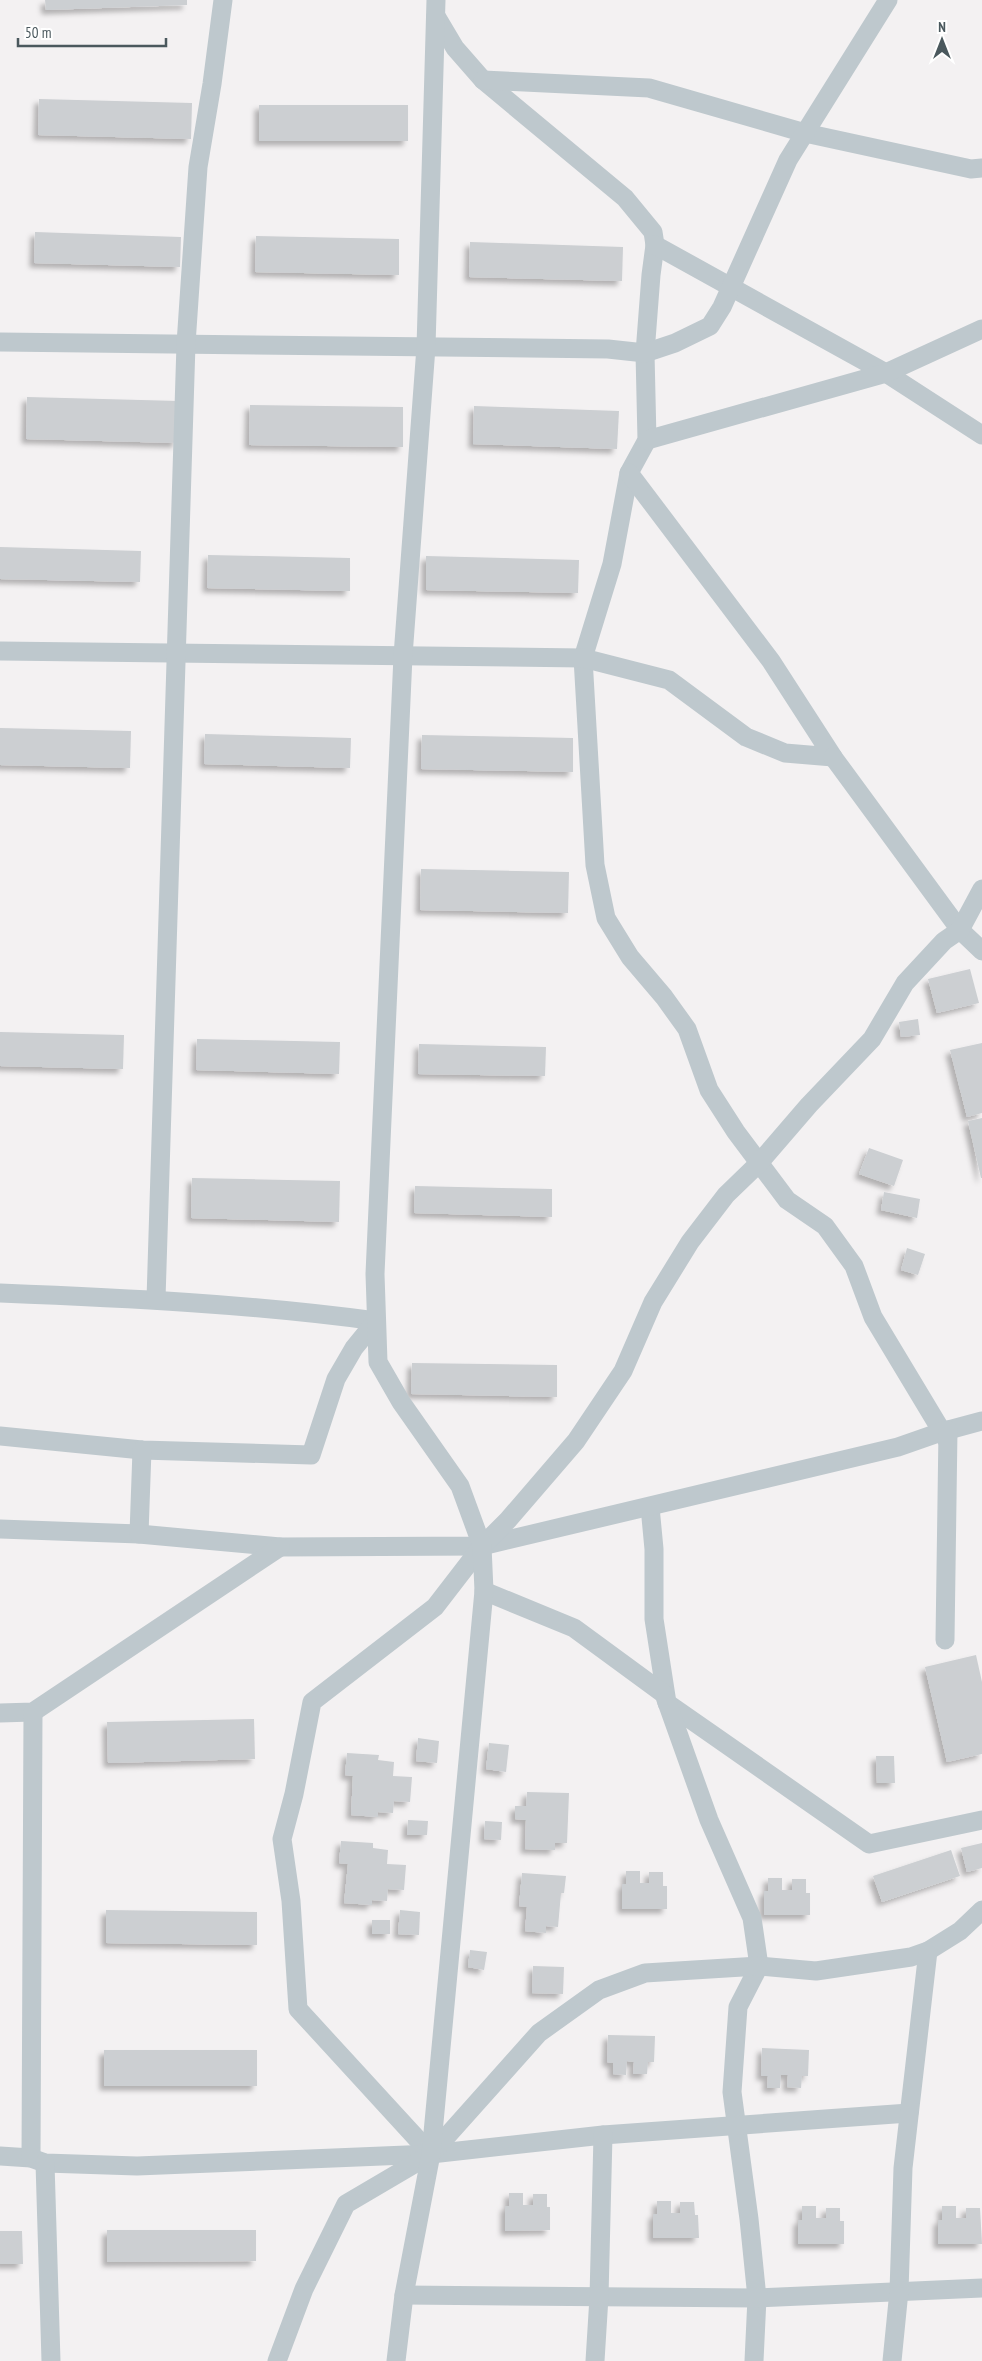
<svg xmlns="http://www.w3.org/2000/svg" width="982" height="2361" font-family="'PT Sans Narrow',sans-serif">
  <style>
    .building { fill: #cccfd2; filter: url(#shadow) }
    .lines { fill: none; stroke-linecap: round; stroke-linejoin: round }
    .street { stroke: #bec8cd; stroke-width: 19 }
  </style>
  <defs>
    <filter id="shadow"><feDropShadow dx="-4.5" dy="4.5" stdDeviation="2.5" flood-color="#0004"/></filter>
  </defs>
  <rect width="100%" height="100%" fill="#f3f1f2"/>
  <!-- building -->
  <g class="building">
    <path d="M45 0H187V5L46 10Z"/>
    <path d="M39 99 192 103 191 139 38 135Z"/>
    <rect x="259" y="105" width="149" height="36"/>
    <path d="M35 232 181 237 180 267 34 263Z"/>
    <path d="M256 236 399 239V275L255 272Z"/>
    <path d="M470 242 623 247 622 281 469 277Z"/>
    <path d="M27 397 179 401 177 443 26 439Z"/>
    <path d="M250 405 403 407V447L249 445Z"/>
    <path d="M474 406 619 411 617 449 473 444Z"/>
    <path d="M0 547 141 551 140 582 0 579Z"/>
    <path d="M208 555 350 558V591L207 588Z"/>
    <path d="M426 556 579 560 578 593 426 590Z"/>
    <path d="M0 728 131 731 130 768 0 765Z"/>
    <path d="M205 734 351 738 350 768 204 764Z"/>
    <path d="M422 735 573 738V772L421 769Z"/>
    <path d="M421 869 569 872 568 913 420 910Z"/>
    <path d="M970 969 979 1003 937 1013 928 979Z"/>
    <path d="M918 1019 920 1035 901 1037 899 1022Z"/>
    <path d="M0 1032 124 1035 123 1069 0 1066Z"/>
    <path d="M197 1039 340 1042 339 1074 196 1070Z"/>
    <path d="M982 1043V1113L967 1117 950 1050Z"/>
    <path d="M419 1044 546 1047 545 1076 418 1074Z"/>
    <path d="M982 1118V1178H981L968 1121Z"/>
    <path d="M869 1148 903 1160 894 1186 859 1174Z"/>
    <path d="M192 1178 340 1181 339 1222 191 1218Z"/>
    <path d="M415 1186 552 1189V1217L414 1213Z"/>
    <path d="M884 1192 920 1199 917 1218 881 1210Z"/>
    <path d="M907 1248 925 1254 918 1275 901 1270Z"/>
    <path d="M412 1363 557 1365V1397L411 1394Z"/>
    <path d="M976 1655 982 1682V1754L947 1762 925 1667Z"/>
    <path d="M254 1719 255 1759 108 1763 107 1722Z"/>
    <path d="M418 1738 439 1741 437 1763 416 1761Z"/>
    <path d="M489 1743 509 1745 506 1772 486 1769Z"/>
    <path d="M347 1753 379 1755 378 1760 394 1762 393 1776 412 1777 410 1802 394 1801 393 1813 378 1812V1817L351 1815 353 1776 345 1775Z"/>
    <path d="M876 1756H894L895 1783H877Z"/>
    <path d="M527 1792 569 1793 567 1843H555V1850L525 1849 526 1820 515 1819V1806H526Z"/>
    <path d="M408 1820 428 1821 427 1835H407Z"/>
    <path d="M485 1821 502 1822 501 1840 484 1839Z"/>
    <path d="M341 1841 373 1843V1848L388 1850 387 1864 406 1865 404 1890 388 1889 387 1901 372 1900V1905L344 1903 348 1864 339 1863Z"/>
    <path d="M982 1843V1868L967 1872 961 1848Z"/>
    <path d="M951 1850 960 1876 882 1902 873 1876Z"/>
    <path d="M626 1871H640V1883H649V1872H663V1886H667V1909H622V1884H626Z"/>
    <path d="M522 1873 566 1876 564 1893H561L558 1927 546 1926V1933L525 1931 527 1907 519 1906Z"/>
    <path d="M768 1878H782V1890H792V1879H806V1893H810V1915H764V1891H768Z"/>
    <path d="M106 1910 257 1912V1945L106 1943Z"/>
    <path d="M400 1910 420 1912 419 1935 398 1934Z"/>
    <rect x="372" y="1920" width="18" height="14"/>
    <path d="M470 1950 487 1952 484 1970 468 1967Z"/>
    <path d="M533 1966 564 1967 563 1994 532 1993Z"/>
    <path d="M608 2035 655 2036 654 2062H648L647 2074H633L634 2062 627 2061 626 2075 613 2074V2063L607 2062Z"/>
    <path d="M762 2048 809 2050 808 2076H802L801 2088 787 2087 788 2075H781L780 2088H767L768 2076H761Z"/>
    <rect x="104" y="2050" width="153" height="36"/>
    <path d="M509 2193H523V2205H533V2194H547V2207H550V2230L505 2231V2206H509Z"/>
    <path d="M657 2201H671V2213H680V2202H694L695 2215H698L699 2238H653V2214H657Z"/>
    <path d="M802 2206H816V2218H826V2208H840V2221H844V2244H798V2220H802Z"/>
    <path d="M942 2206H956V2218H966V2208H980L982 2244H938V2220H942Z"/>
    <path d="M107 2230H256V2261L107 2262Z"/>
    <path d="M0 2231H22L23 2264H0Z"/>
  </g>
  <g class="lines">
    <!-- street -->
    <g class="street">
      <path d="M436 16 455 48 483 80 625 198 653 232 655 245 651 275 645 353 647 440 629 473 612 564 583 658 595 865 606 918 630 957 664 997 687 1029 709 1090 736 1132 787 1200 825 1226 854 1266 873 1317 947 1440"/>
      <path d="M483 80 649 88 805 133 971 169 982 168"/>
      <path d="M655 245 886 373 982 435"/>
      <path d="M0 342 608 349 645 353 675 343 710 326 722 307 788 160 888 0"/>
      <path d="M647 440 886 373 982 329"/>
      <path d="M0 651 583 658 669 680 746 737 785 753 833 757 771 661 629 473"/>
      <path d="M833 757 960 930 982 951"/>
      <path d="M0 1293C126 1298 251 1304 376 1321"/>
      <path d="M156 1299 186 344 198 167 212 84 223 0"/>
      <path d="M0 1436 142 1450 311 1455 336 1379 354 1348 376 1321"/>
      <path d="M650 1507 654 1549V1619L667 1703 869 1844 982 1820"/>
      <path d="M0 1529 139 1534 280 1547 482 1546 898 1447 941 1432 982 1421"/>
      <path d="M139 1534 142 1450"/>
      <path d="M484 1591 574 1628 664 1694 709 1820 752 1918 759 1966 738 2007 732 2092 749 2219 757 2298 754 2361"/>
      <path d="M945 1640 948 1430"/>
      <path d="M0 1713 33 1712 280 1547"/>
      <path d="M431 2154 298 2009 291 1901 282 1839 294 1794 312 1702 435 1607 482 1546 508 1520 576 1441 623 1371 653 1302 690 1242 726 1195 759 1163 809 1105 872 1039 905 983 944 941 960 930 982 889"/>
      <path d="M0 2156 31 2158 45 2163 137 2166 431 2154 603 2135 909 2113"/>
      <path d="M31 2158 33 1712"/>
      <path d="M45 2163 51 2361"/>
      <path d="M404 2295 757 2298 982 2288"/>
      <path d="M277 2361 304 2289 346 2204 431 2154 539 2033 599 1990 645 1973 759 1966 816 1971 911 1957 928 1951 960 1931 982 1910"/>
      <path d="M396 2361 404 2295 431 2154 484 1591 482 1546 460 1486 401 1402 378 1362 375 1274 403 656 426 347 436 0"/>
      <path d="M595 2361 599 2297 603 2135"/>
      <path d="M892 2361 899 2291 903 2168 928 1951"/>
    </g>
  </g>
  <!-- north arrow -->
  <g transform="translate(942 40)" stroke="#ffffff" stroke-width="4" paint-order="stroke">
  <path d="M0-4L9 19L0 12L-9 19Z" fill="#4a585d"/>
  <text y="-8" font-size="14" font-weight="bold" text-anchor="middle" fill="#4a585d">N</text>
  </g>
  <!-- scale -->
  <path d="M18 38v8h148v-8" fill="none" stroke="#4a585d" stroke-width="2.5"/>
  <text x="25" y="38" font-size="15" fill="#4a585d" stroke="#ffffff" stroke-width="4" paint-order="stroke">50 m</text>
</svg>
